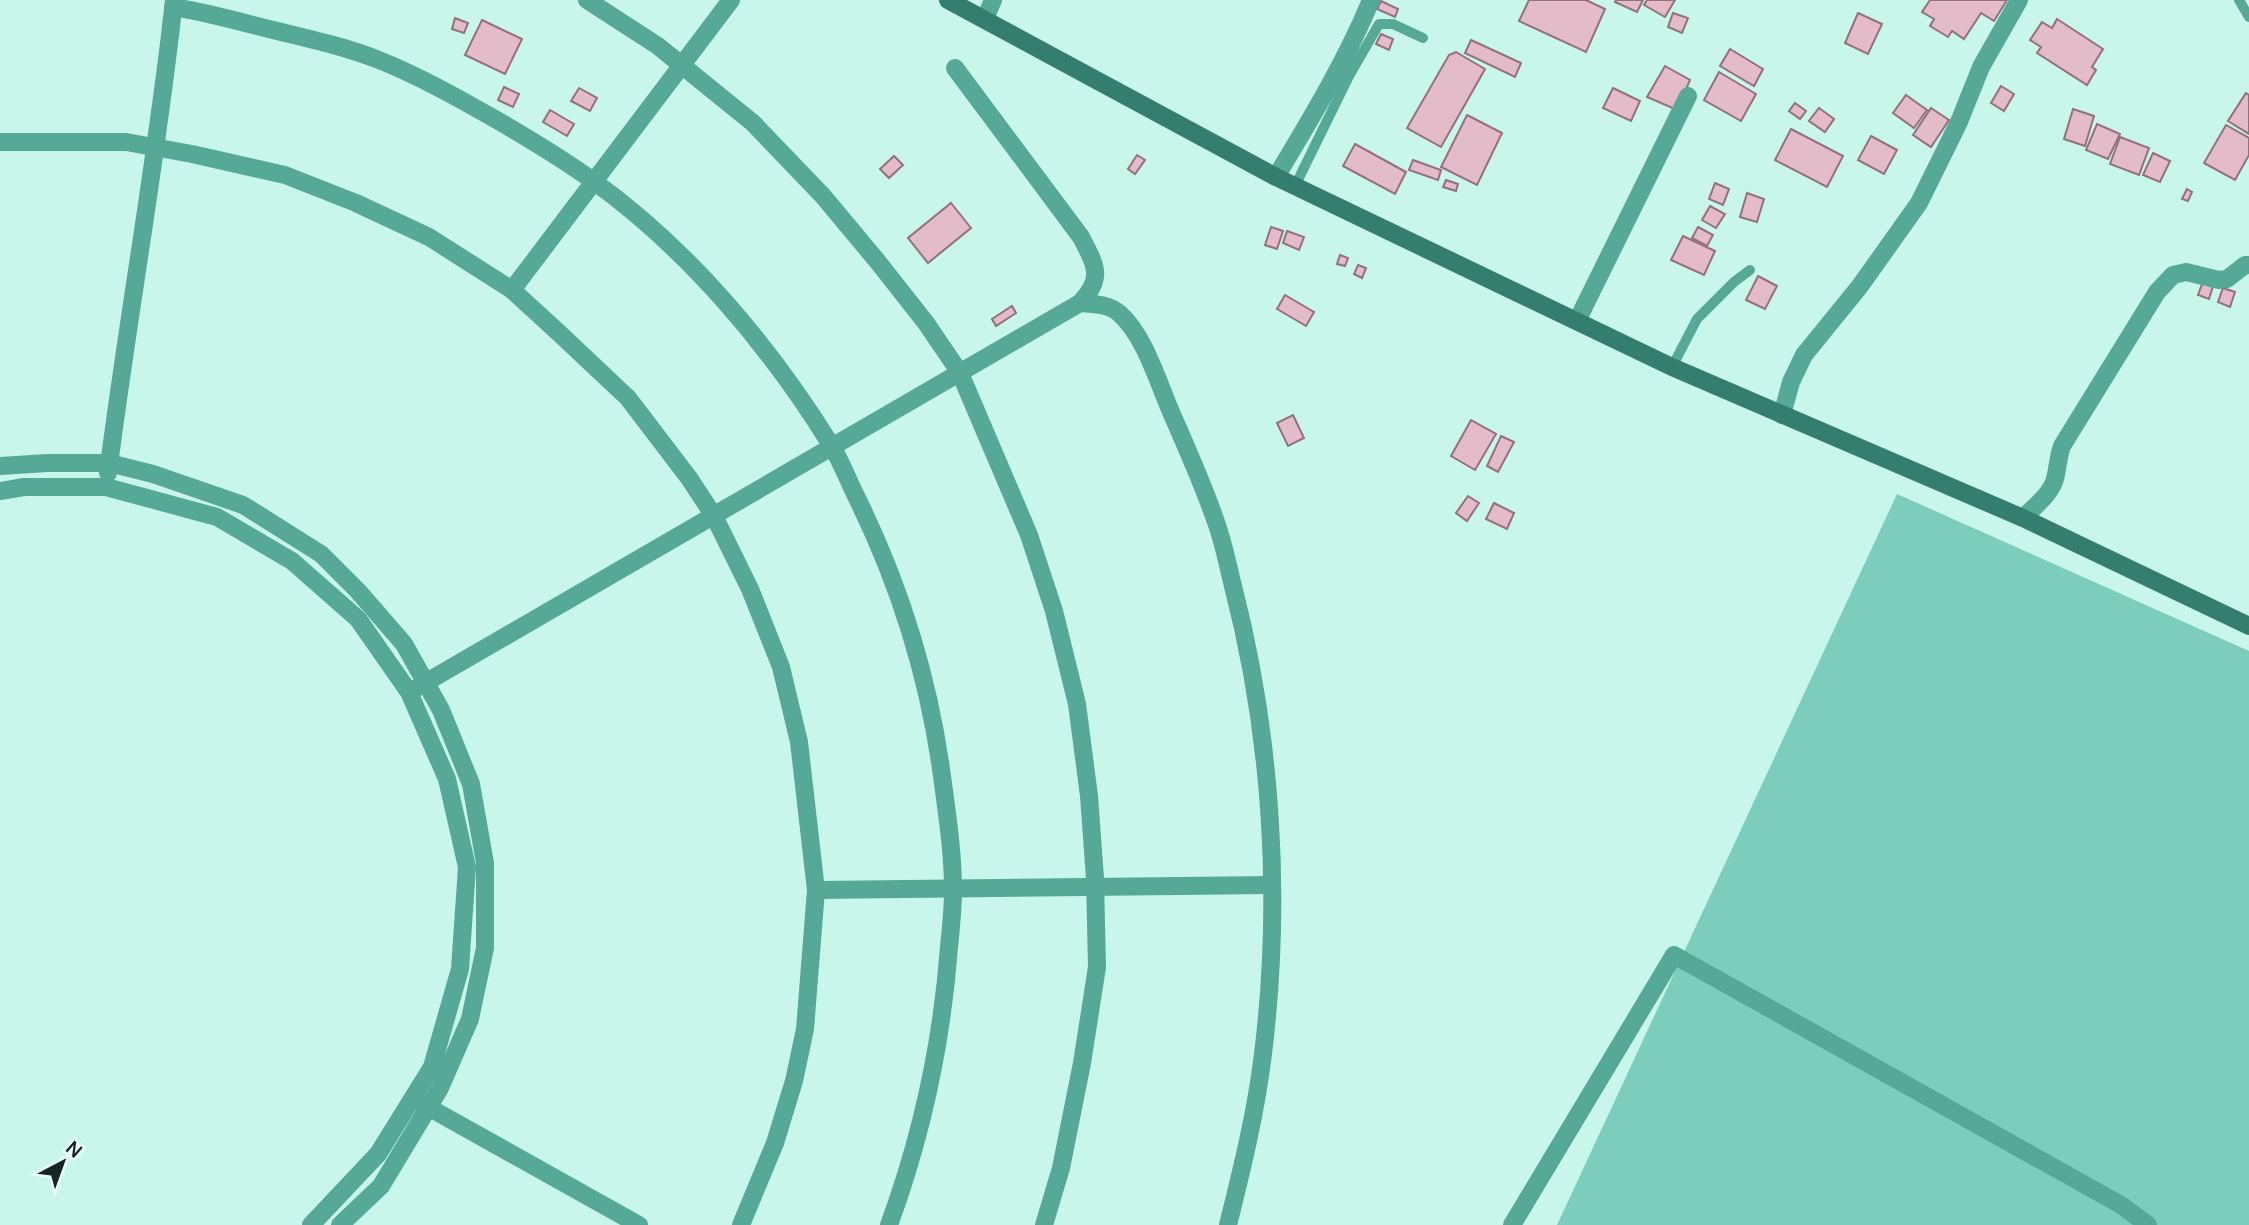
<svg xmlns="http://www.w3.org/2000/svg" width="2249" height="1225" font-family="Manrope,sans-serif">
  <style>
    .green { fill: #7dcdbc }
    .building { fill: #e4bcc9; stroke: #94707c; stroke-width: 2 }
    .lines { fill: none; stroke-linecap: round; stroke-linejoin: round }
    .lane { stroke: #56a997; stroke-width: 10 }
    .street { stroke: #56a997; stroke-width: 18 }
    .secondary { stroke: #347e70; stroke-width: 18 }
  </style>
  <rect width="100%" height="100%" fill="#c9f6eb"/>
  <!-- green -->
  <path class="green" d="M1897 494 2249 651V1225H1557Z"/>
  <!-- building -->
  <g class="building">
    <path d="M1529 0H1586L1605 9 1586 52 1519 21Z"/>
    <path d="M1616 0H1643L1637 12 1615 2Z"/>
    <path d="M1647 0H1675L1665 17 1644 5Z"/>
    <path d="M1930 0H2007L1994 21 1981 13 1964 39 1952 31 1948 37 1930 26 1934 19 1922 12Z"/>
    <path d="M1381 1 1398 9 1395 17 1377 9Z"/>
    <path d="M1673 13 1688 18 1682 33 1668 27Z"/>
    <path d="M1858 13 1882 24 1868 54 1845 43Z"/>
    <path d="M455 18 468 23 464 33 452 29Z"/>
    <path d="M2057 19 2103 49 2092 67 2096 70 2087 85 2037 53 2041 47 2030 40 2042 22 2052 28Z"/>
    <path d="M482 20 522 39 505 74 465 55Z"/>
    <path d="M1381 34 1393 39 1389 50 1376 44Z"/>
    <path d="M1471 40 1521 63 1515 77 1465 53Z"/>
    <path d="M1730 49 1763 69 1754 86 1720 66Z"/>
    <path d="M1456 52 1485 69 1441 147 1407 128 1449 55Z"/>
    <path d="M1665 66 1690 80 1677 110 1647 97Z"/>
    <path d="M1719 72 1756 94 1741 121 1704 100Z"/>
    <path d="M2001 86 2014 94 2004 111 1991 103Z"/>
    <path d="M504 87 519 94 513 107 498 100Z"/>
    <path d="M579 88 597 98 590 111 571 101Z"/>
    <path d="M1613 88 1640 101 1631 121 1603 108Z"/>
    <path d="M2246 93 2249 95V134L2228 121Z"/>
    <path d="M1906 95 1927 110 1914 128 1893 113Z"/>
    <path d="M1795 103 1806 111 1800 119 1789 111Z"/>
    <path d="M1819 108 1834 119 1825 132 1809 121Z"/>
    <path d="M1931 108 1949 120 1931 147 1913 135Z"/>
    <path d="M2073 109 2094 116 2085 146 2064 139Z"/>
    <path d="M550 110 574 124 567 136 543 122Z"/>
    <path d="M1467 115 1502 133 1477 185 1441 167Z"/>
    <path d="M2097 124 2120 134 2108 159 2086 150Z"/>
    <path d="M2226 125 2249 138V155L2235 180 2204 163Z"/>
    <path d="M1791 129 1843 156 1827 187 1775 160Z"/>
    <path d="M1871 136 1897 150 1884 174 1858 160Z"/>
    <path d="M2120 137 2149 148 2139 175 2110 164Z"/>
    <path d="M1355 144 1406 172 1395 194 1343 166Z"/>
    <path d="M2153 153 2170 161 2160 182 2143 175Z"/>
    <path d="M1137 155 1145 160 1135 174 1128 169Z"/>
    <path d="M894 156 903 165 889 178 880 169Z"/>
    <path d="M1413 160 1441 170 1438 180 1409 170Z"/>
    <path d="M1446 180 1458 184 1456 191 1443 187Z"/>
    <path d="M1715 183 1729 189 1723 205 1709 199Z"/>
    <path d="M2187 189 2192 192 2188 201 2182 199Z"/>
    <path d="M1747 193 1764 199 1757 222 1740 217Z"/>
    <path d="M951 203 971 228 928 263 908 238Z"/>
    <path d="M1710 206 1725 214 1716 228 1702 220Z"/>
    <path d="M1271 227 1283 231 1277 249 1265 245Z"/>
    <path d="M1698 227 1713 235 1707 246 1692 238Z"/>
    <path d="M1287 231 1304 237 1299 250 1283 243Z"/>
    <path d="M1683 236 1715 251 1704 275 1671 260Z"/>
    <path d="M1340 255 1348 258 1345 266 1337 264Z"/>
    <path d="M1358 265 1366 268 1362 278 1354 274Z"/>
    <path d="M1758 276 1777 286 1765 309 1746 300Z"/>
    <path d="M2204 279 2214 283 2209 299 2198 295Z"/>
    <path d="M2223 288 2235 292 2230 307 2218 302Z"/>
    <path d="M1285 295 1314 312 1306 326 1277 309Z"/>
    <path d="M1012 306 1016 313 996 326 992 319Z"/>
    <path d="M1293 415 1304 438 1288 446 1277 423Z"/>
    <path d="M1471 420 1496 434 1475 470 1451 456Z"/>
    <path d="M1501 436 1514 442 1498 472 1487 466Z"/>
    <path d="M1468 496 1479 503 1467 521 1456 513Z"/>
    <path d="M1494 503 1514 513 1507 529 1486 519Z"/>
  </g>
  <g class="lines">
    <!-- lane -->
    <g class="lane">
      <path d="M2239 0 2249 17"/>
      <path d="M1295 186 1349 76 1379 24H1393L1423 38"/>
      <path d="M1672 367 1697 319 1734 282 1750 270"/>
    </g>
    <!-- street -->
    <g class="street">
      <path d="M587 0 658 46 753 123 823 196 878 262 926 323 960 373 1029 535 1054 611 1077 704 1089 796 1095 878 1097 967 1082 1063 1061 1168 1044 1225"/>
      <path d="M173 7C206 12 237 21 269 29 306 38 344 46 379 60 419 76 458 98 495 119 528 138 561 158 592 180 688 249 769 345 831 445 841 461 848 480 856 496 900 585 929 679 942 776 947 814 953 852 953 890 953 909 951 928 949 947 942 1042 922 1135 889 1225"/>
      <path d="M985 19 993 0"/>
      <path d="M0 142H126L192 154 285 175 356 203 429 237 512 290 559 333 628 398 689 478 714 516 750 589 781 667 799 742 816 890 805 1029 794 1081 775 1143 741 1225"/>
      <path d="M1276 177C1310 120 1346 61 1371 0"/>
      <path d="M512 290 731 0"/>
      <path d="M1080 303C1094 304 1109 304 1120 314 1144 335 1158 382 1171 412 1187 449 1204 486 1217 525 1224 545 1228 566 1233 586 1272 737 1282 899 1263 1054 1256 1112 1242 1169 1228 1225"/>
      <path d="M1577 321 1688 96"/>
      <path d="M1782 415 1791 382 1804 355 1860 286 1919 203 1959 122 1981 67 2019 0"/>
      <path d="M0 466 47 463H109L153 474 243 505 321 554 358 591 404 644 441 710 471 784 485 863V948L470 1019 440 1088 381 1186 340 1225"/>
      <path d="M108 473C128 315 157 159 174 0"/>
      <path d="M0 491 24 487H106L217 517 292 561 358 619 409 692 447 779 467 867 460 969 432 1067 378 1154 311 1225"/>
      <path d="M2023 518C2034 507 2051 494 2055 479 2058 467 2058 457 2062 446L2157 292 2173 275 2186 272 2219 280 2227 279 2245 265H2249"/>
      <path d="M418 687 1080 303C1104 278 1096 266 1081 237L955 68"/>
      <path d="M816 890 1271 885"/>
      <path d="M419 1102 639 1225"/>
      <path d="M1512 1225 1674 955 2121 1205 2148 1225"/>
    </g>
    <!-- secondary -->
    <path class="secondary" d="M948 0 1276 177 1672 367 2023 518 2249 626"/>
  </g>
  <!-- north arrow -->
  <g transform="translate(63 1162) rotate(41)" stroke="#ebfdf8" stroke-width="5" paint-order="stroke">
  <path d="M0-5L12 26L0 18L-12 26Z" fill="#142522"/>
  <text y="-10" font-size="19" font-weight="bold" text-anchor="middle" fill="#142522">N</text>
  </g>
</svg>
